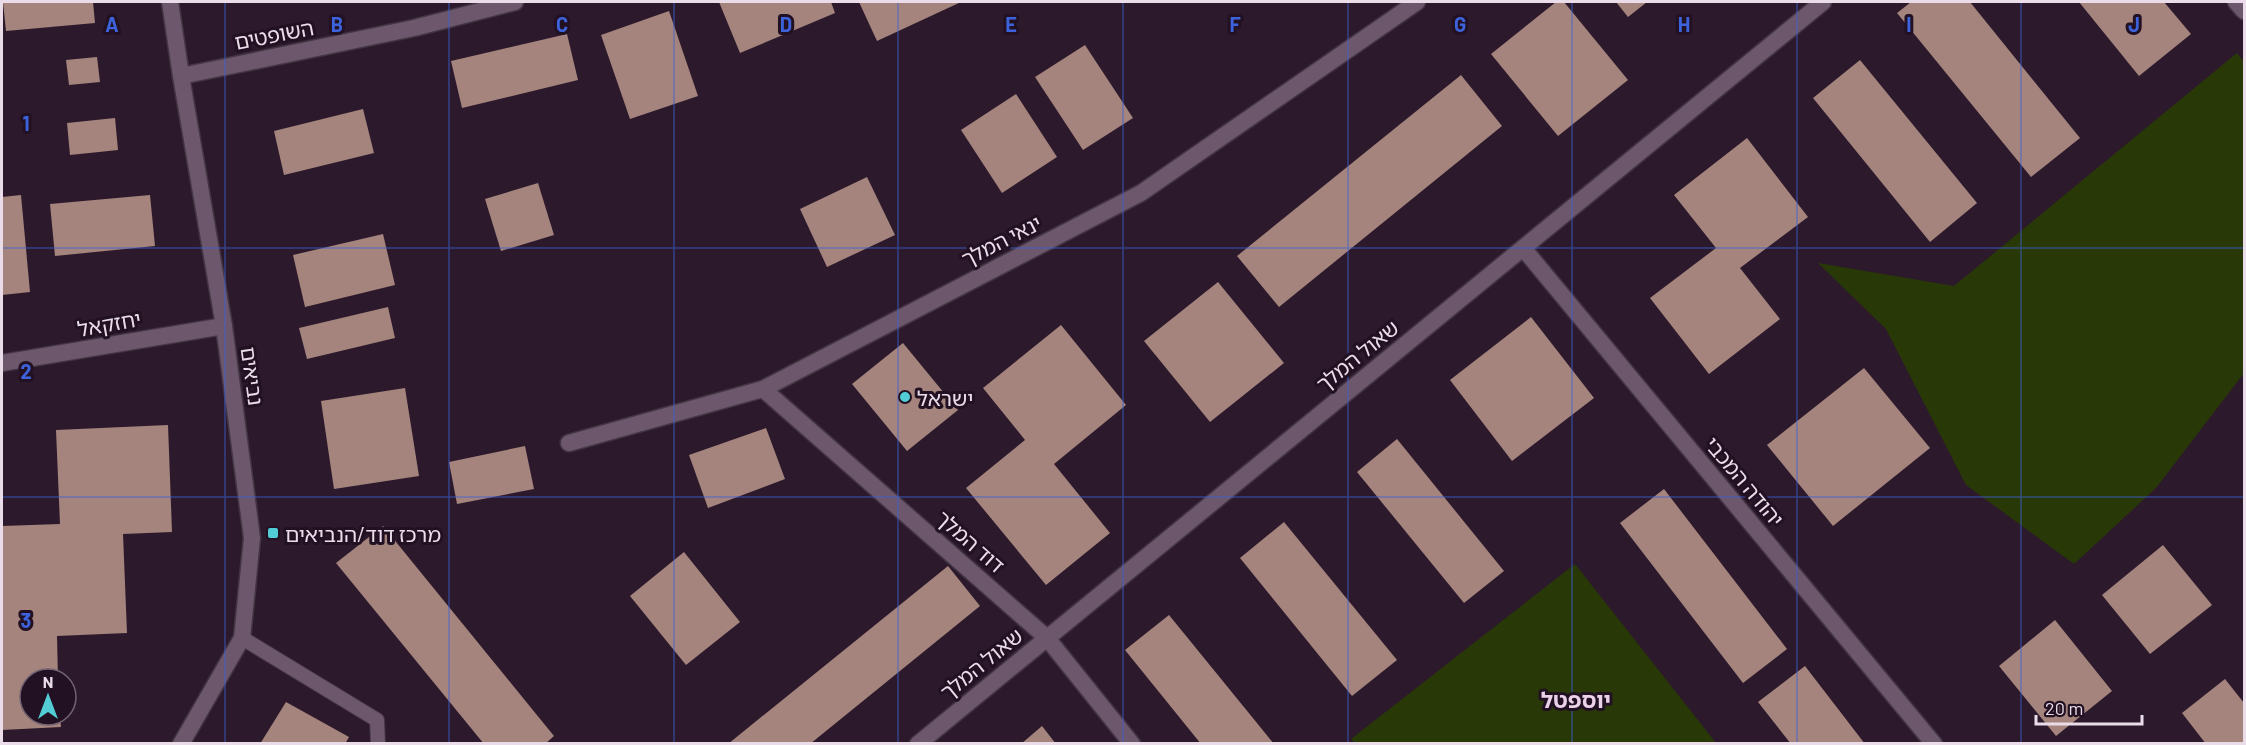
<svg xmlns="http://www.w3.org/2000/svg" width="2246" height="745" font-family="Barlow,'Noto Sans Hebrew',sans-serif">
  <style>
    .green { fill: #293807 }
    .building { fill: #a5847d }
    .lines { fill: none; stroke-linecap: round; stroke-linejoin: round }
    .service-casing { stroke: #433543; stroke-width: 16 }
    .minor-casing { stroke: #433543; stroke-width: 19 }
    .tertiary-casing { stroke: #433543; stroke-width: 19 }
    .service { stroke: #6d576c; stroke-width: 14 }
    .minor { stroke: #6d576c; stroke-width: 16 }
    .tertiary { stroke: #6d576c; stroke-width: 16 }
    .grid { fill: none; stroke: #3c63db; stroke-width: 1.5; stroke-opacity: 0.55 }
    .poi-dot { fill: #52ccd5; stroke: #212; stroke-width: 2 }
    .labels { text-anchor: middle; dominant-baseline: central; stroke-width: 6; stroke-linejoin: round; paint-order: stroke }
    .street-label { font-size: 21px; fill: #eadde9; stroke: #212 }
    .poi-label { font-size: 21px; fill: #eadde9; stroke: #212; text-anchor: start }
    .neighbourhood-label { font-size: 22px; font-weight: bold; fill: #ebd2ea; stroke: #212 }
    .grid-label { font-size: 20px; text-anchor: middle; font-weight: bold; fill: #3c63db; stroke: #212; stroke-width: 6; stroke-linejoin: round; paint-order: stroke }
  </style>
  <rect width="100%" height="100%" fill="#2c1a2c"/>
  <!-- green -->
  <g class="green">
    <path d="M2237 53 2244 62V373L2156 488 2074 564 1966 485 1886 329 1818 263 1954 286Z"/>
    <path d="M1575 564 1716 743H1355L1351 739Z"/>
  </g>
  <!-- building -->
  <g class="building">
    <path d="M3 2H93L95 23 6 31Z"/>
    <path d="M719 2H831L835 13 740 53Z"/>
    <path d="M859 2H961L877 41Z"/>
    <path d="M1556 2H1564L1628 80 1558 136 1491 54Z"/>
    <path d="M1616 2H1647L1628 17Z"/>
    <path d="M1911 2H1970L2080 138 2031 177 1897 13Z"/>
    <path d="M2079 2H2164L2191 34 2139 76Z"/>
    <path d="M669 11 698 96 630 119 601 35Z"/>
    <path d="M567 34 578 80 462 108 451 61Z"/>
    <path d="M1085 45 1133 118 1083 150 1035 77Z"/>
    <path d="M97 57 100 82 69 85 66 60Z"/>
    <path d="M1860 60 1977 203 1930 242 1813 98Z"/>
    <path d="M1461 75 1502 126 1279 307 1237 256Z"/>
    <path d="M1016 94 1057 157 1002 193 961 130Z"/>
    <path d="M363 109 374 153 284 175 274 131Z"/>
    <path d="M115 118 118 150 70 155 67 123Z"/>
    <path d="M1747 138 1808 217 1740 268 1780 319 1709 374 1650 298 1716 248 1674 195Z"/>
    <path d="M867 177 895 235 827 267 800 209Z"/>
    <path d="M538 183 554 235 501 251 485 199Z"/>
    <path d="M21 195 30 292 2 295V197Z"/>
    <path d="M150 195 155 246 55 256 50 204Z"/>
    <path d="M383 234 395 285 305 307 293 255Z"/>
    <path d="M1218 282 1284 363 1210 422 1144 341Z"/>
    <path d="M388 307 395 338 307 359 299 328Z"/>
    <path d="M1531 317 1594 398 1512 461 1450 380Z"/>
    <path d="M1061 325 1126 405 1054 464 1110 533 1046 585 966 488 1025 440 983 388Z"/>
    <path d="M903 343 958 410 907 451 852 384Z"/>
    <path d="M1864 368 1930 448 1833 526 1767 445Z"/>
    <path d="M405 388 419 476 334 489 321 401Z"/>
    <path d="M168 425 172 532 123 534 127 633 57 636 58 679H30V715H60L61 727 2 730V526L60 524 56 430Z"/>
    <path d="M766 428 785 479 708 508 689 455Z"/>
    <path d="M1397 439 1504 571 1464 603 1357 472Z"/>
    <path d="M525 446 534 489 457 504 449 462Z"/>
    <path d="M1664 489 1787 649 1743 683 1620 523Z"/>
    <path d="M1284 522 1397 660 1352 696 1240 558Z"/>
    <path d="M383 526 554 736 545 744H484L336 563Z"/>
    <path d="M2163 545 2212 605 2150 654 2102 595Z"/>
    <path d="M684 552 740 622 686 665 630 596Z"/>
    <path d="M948 566 980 606 810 744H728Z"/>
    <path d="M1169 615 1274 744H1201L1125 650Z"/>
    <path d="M2055 620 2112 691 2056 736 1999 666Z"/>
    <path d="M1805 666 1865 744H1791L1758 702Z"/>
    <path d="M2225 679 2244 703V744H2206L2182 713Z"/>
    <path d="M286 702 349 737 345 744H260Z"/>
    <path d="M1042 726 1056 744H1021Z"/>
  </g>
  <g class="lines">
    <!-- service casing -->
    <g class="service-casing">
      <path id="service" d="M242 638 377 720 378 744"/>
    </g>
    <!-- minor casing -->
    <g class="minor-casing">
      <g id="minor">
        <path d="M2236 2 2244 11"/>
        <path d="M181 76 414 28 515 2"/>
        <path d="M1523 248 1934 744"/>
        <path d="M2 363 224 326"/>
        <path d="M763 389 1047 638 1132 744"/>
        <path d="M569 443 763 389 1141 193 1417 2"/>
        <path d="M918 744 1823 2"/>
      </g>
    </g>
    <!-- tertiary casing -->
    <g class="tertiary-casing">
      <path id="tertiary" d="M170 2 181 76 224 326 252 538 242 638 181 744"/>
    </g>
    <!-- service -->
    <use href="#service" class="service"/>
    <!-- minor -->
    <use href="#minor" class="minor"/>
    <!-- tertiary -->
    <use href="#tertiary" class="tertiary"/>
  </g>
  <!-- grid -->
  <path class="grid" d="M225 2V744M449 2V744M674 2V744M898 2V744M1123 2V744M1348 2V744M1572 2V744M1797 2V744M2021 2V744M2 248H2244M2 497H2244"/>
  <!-- markers -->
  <g class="poi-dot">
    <circle cx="905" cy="397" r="6"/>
    <rect x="267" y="527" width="12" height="12" rx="3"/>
  </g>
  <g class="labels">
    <!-- street labels -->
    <g class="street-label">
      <text transform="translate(274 34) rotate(-11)">השופטים</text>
      <text transform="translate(1001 240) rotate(-27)">ינאי המלך</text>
      <text transform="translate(109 323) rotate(-10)">יחזקאל</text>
      <text transform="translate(1357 355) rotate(-39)">שאול המלך</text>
      <text transform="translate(253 376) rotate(82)">נביאים</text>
      <text transform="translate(1745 481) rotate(50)">יהודה המכבי</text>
      <text transform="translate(971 541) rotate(41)">דוד המלך</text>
      <text transform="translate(981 663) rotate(-39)">שאול המלך</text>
    </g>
    <!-- poi labels -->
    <g class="poi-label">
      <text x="917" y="397">ישראל</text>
      <text x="285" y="533">מרכז דוד/הנביאים</text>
    </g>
    <!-- neighbourhood labels -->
    <g class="neighbourhood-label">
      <text x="1576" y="699">יוספטל</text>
    </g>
  </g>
  <g class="grid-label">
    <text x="112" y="32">A</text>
    <text x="337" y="32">B</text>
    <text x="562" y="32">C</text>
    <text x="786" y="32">D</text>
    <text x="1011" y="32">E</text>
    <text x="1235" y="32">F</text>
    <text x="1460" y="32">G</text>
    <text x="1684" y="32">H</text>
    <text x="1909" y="32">I</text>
    <text x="2134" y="32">J</text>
    <text x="26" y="131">1</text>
    <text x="26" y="379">2</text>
    <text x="26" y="628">3</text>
  </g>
  <!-- border -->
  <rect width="2246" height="745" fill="none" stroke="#eadde9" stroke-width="6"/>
  <!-- north arrow -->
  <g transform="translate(48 697)"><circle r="28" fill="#221122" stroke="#726372" stroke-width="1.5"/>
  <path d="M0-4.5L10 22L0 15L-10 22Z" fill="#52ccd5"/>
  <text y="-9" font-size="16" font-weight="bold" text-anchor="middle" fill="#eadde9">N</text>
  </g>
  <!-- scale -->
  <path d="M2036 715v9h106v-9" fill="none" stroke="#eadde9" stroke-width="3"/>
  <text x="2045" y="715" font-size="18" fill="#eadde9" stroke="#221122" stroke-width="4.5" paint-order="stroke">20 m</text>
</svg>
